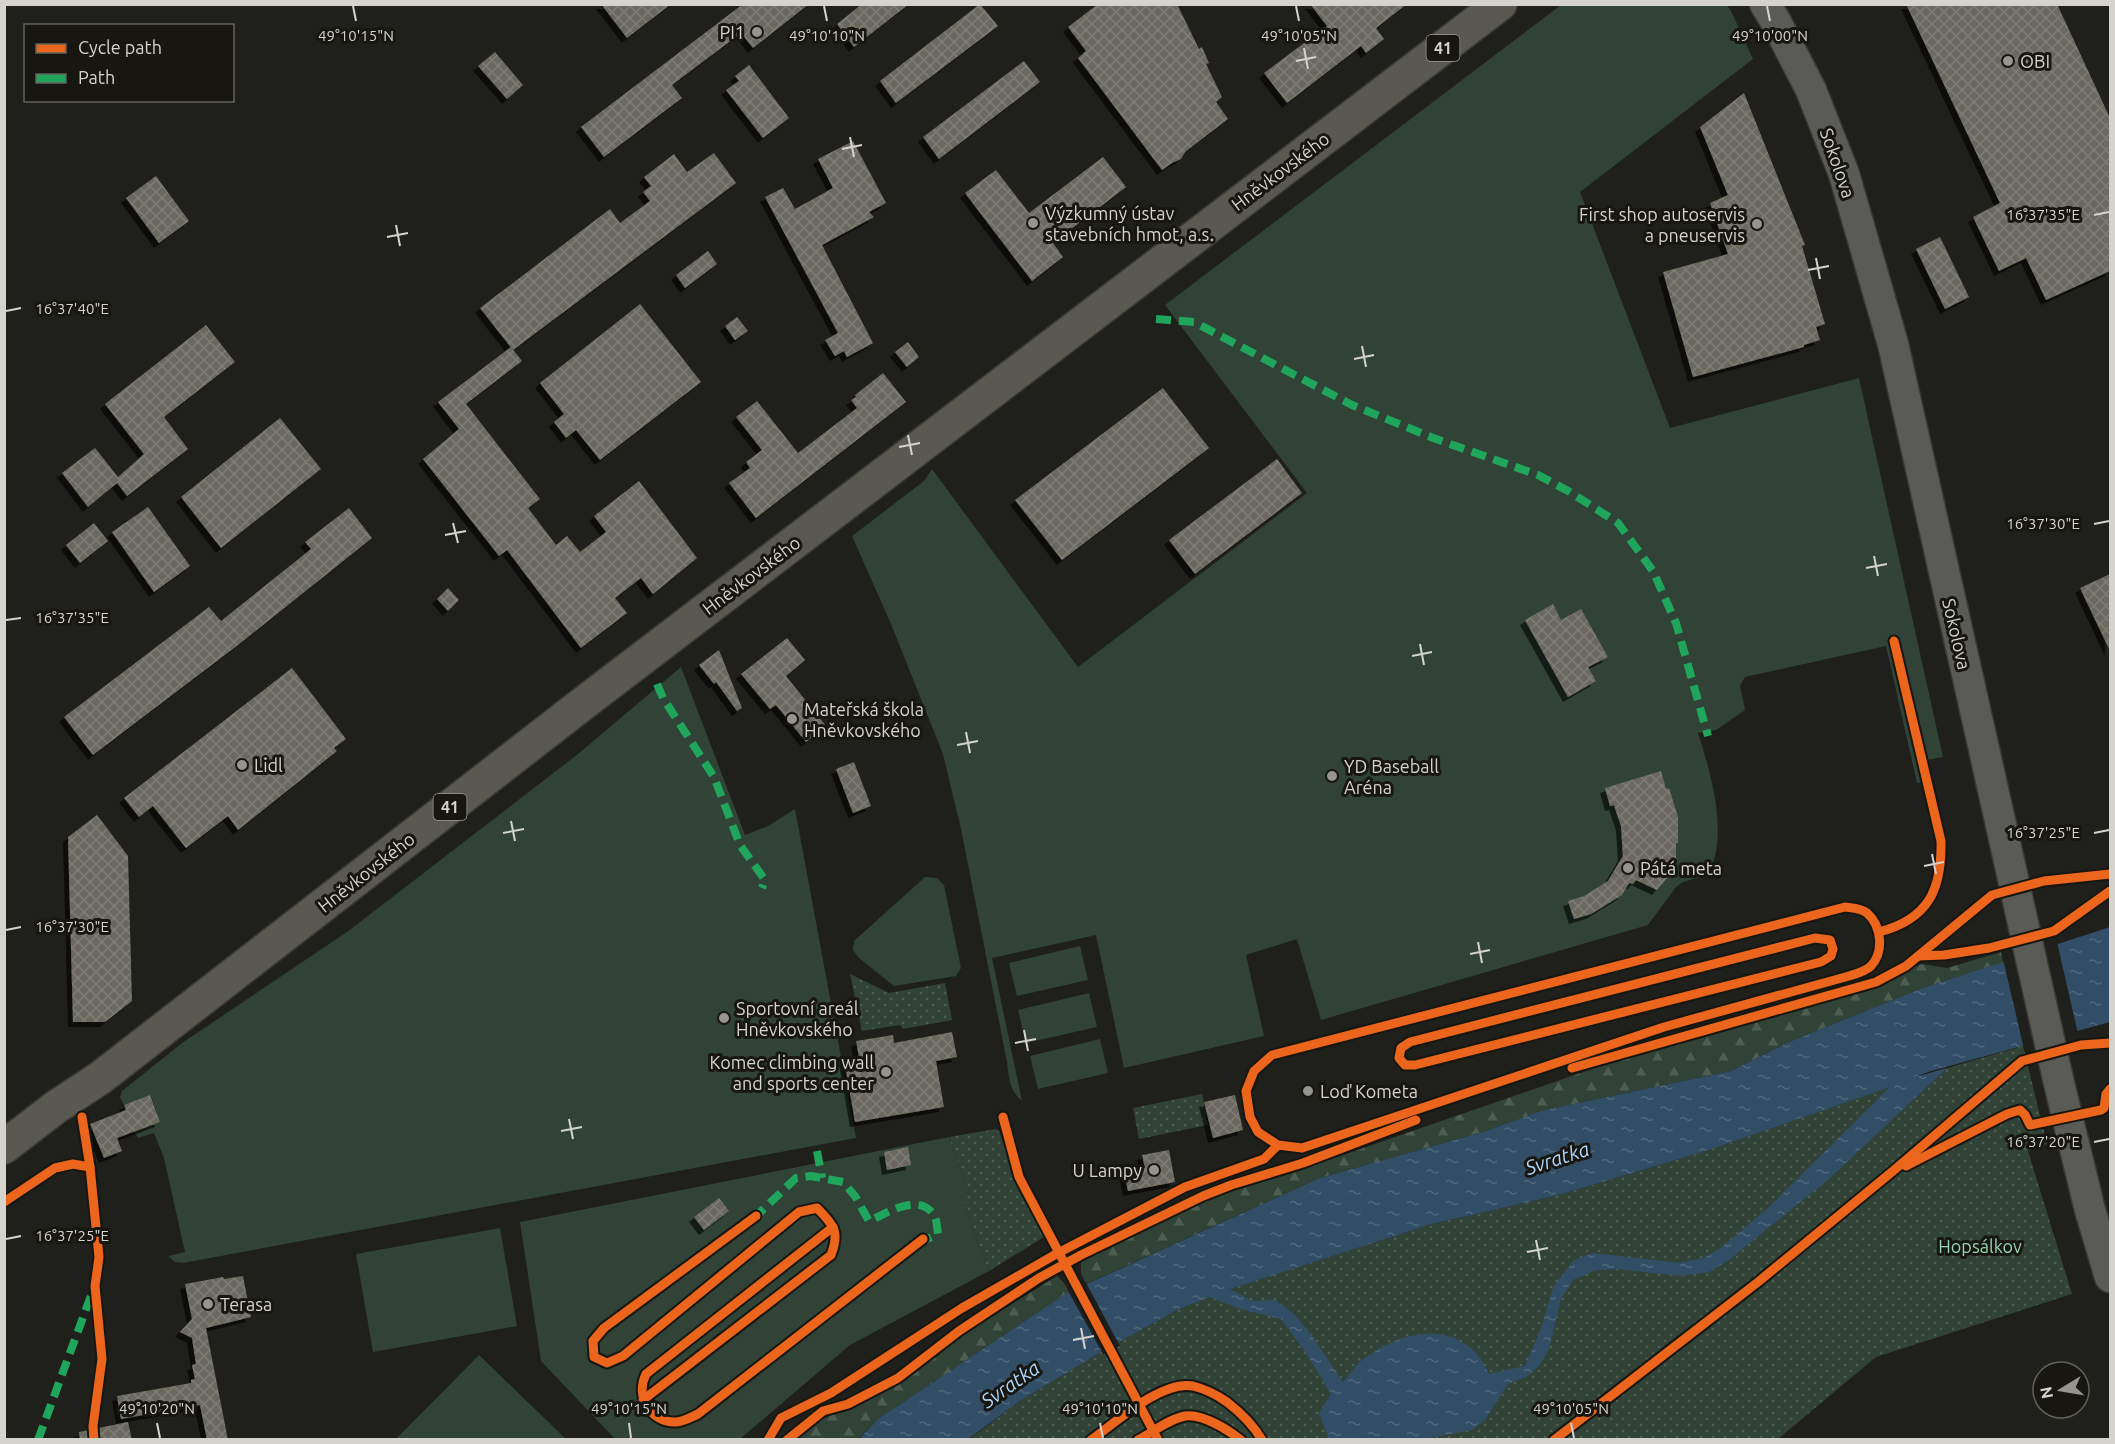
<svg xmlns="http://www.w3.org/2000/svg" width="2115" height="1444" font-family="Ubuntu,sans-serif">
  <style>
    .grass { fill: #304336 }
    .forest { fill: url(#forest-firs) }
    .park { fill: url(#park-dots) }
    .water { fill: url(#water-ripples); fill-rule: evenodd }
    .pier { fill: #1f1f1b }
    .building { fill: url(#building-cross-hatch); filter: url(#shadow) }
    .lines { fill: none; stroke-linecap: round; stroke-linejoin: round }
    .tertiary-casing { stroke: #3a3936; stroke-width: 33 }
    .primary-casing { stroke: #3a3936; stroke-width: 36 }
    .tertiary { stroke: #5a5a57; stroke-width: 30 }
    .primary { stroke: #5a594f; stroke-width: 33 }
    .quiet { stroke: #20a55d; stroke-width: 8; stroke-dasharray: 15 8; stroke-linecap: butt }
    .cycleway-casing { stroke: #181610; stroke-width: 13 }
    .cycleway { stroke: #eb651d; stroke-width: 9 }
    .ticks { fill: none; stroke: #d4d3ce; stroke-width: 2 }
    .poi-dot { fill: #95948f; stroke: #181610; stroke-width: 2 }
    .labels { text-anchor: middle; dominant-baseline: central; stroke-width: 6; stroke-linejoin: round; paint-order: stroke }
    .shield { fill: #181610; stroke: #9c9a95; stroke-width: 1.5 }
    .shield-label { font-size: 16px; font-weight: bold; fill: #d4d3ce }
    .poi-label { font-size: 18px; fill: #d4d3ce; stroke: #181610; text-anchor: start }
    .street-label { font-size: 18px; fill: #d4d3ce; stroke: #181610 }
    .park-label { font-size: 18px; fill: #95d6ac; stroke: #181610 }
    .water-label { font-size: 20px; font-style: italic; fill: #acd7fe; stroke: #181610 }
    .ticks-label { font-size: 15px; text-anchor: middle; fill: #d4d3ce; stroke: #181610; stroke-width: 6; stroke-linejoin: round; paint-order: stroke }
  </style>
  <defs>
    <pattern id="forest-firs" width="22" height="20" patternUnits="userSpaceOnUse" patternTransform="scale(1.5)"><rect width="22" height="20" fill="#304336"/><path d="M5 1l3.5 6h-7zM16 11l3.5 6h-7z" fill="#4d5d52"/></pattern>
    <pattern id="park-dots" width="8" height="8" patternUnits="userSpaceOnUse" patternTransform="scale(1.5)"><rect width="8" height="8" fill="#304336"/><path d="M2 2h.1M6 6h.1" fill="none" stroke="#4d5d52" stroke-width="1.8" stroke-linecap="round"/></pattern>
    <pattern id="water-ripples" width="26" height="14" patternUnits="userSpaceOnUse" patternTransform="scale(1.5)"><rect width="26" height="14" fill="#324e67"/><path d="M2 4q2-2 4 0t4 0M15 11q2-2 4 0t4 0" fill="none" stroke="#4f677c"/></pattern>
    <pattern id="building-cross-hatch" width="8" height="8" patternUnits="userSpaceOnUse" patternTransform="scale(1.5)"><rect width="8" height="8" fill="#6a685e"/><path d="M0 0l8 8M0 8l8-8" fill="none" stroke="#7e7d74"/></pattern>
    <filter id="shadow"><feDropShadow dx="-5" dy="5" stdDeviation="0" flood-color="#0009"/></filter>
  </defs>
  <rect width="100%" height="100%" fill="#1f1f1b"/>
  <!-- grass -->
  <g class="grass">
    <path d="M1561 5H1727L1731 11 1753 59 1580 192 1670 428 1859 378 1943 757 1927 760 1899 640 1891 642 1922 782 1917 783 1886 646 1745 677 1740 686 1745 710 1716 730 1698 733C1710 770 1725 822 1714 860 1713 865 1708 871 1704 876L1683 882 1676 887 1648 925 1321 1020 1297 939 1246 955 1264 1036 1124 1068 1096 935 992 958 1022 1101C1009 1090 1009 1078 1007 1062L961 829 943 754 891 624 852 536 924 481 932 469 1078 667 1307 493 1165 305Z"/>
    <path d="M681 667 745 835 768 826 795 809 856 1138 183 1263 175 1262 168 1256 185 1252 164 1158 154 1133 138 1138 134 1131 160 1122 151 1096 124 1105 120 1097 122 1091 182 1043 347 932 578 754Z"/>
    <path d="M925 877 937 878 944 885 961 968 956 976 894 986 859 958 853 950 854 941Z"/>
    <path d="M1080 946 1088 980 1017 996 1009 963Z"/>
    <path d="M1089 993 1097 1027 1026 1043 1018 1010Z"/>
    <path d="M1100 1039 1108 1073 1038 1089 1030 1056Z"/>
    <path d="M949 1137 969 1192 961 1196 989 1271 850 1345 740 1439H615L541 1361 520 1222Z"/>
    <path d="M500 1228 517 1326 373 1352 356 1254Z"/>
    <path d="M479 1355 566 1439H396Z"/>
  </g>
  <!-- forest -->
  <g class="forest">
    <path d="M2001 952 2003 962 1920 989 1789 1042 1731 1071 1542 1111 1486 1131 1320 1178 1086 1284 1081 1273V1261L1159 1222 1233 1189 1323 1162 1638 1053 1878 986 1908 969 1922 964 1947 968Z"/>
    <path d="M1057 1276 1064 1283 1069 1292 878 1419 858 1439 795 1440 823 1418 850 1408 910 1373 962 1335Z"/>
  </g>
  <!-- park -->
  <g class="park">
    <path d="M850 974 889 993 945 983 952 1020 903 1029 900 1025 862 1031Z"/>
    <path d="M2023 1046 2047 1144 2028 1151 2072 1294 1876 1357 1778 1439 968 1440 1020 1401 1101 1352 1179 1309 1229 1289 1432 1224 1555 1196 1706 1151 1891 1086 1947 1068Z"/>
    <path d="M1202 1094 1208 1125 1139 1139 1133 1108Z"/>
    <path d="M996 1129 999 1131 1022 1194 1044 1237 989 1271 961 1196 969 1192 949 1137Z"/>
  </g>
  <!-- water -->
  <path class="water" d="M2110 927V1022L1931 1071 1912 1078 1947 1068 1830 1178 1729 1260 1709 1272 1680 1276 1618 1269 1596 1270 1573 1280 1561 1299 1549 1349 1541 1363 1528 1376 1508 1384 1485 1420 1472 1430 1425 1439H1329L1319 1413 1331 1394 1306 1353 1281 1319 1237 1308 1210 1297 1179 1309 1101 1352 1020 1401 968 1439 858 1440 878 1419 1067 1293 1320 1178 1486 1131 1541 1111 1731 1071 1789 1042 1920 989ZM1890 1087 1767 1209 1721 1248 1703 1258 1679 1263 1593 1253 1573 1261 1553 1288 1541 1329 1525 1366 1489 1374C1485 1367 1481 1357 1474 1351 1441 1320 1394 1335 1361 1361 1355 1366 1349 1375 1343 1382L1312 1336 1293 1313 1275 1300 1252 1301 1230 1289 1432 1224 1555 1196 1706 1151Z"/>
  <!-- pier -->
  <g class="pier">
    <path d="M2057 942 2078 1034 2024 1049 2003 959Z"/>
    <path d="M1085 1281 1120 1346 1103 1354 1067 1289Z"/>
  </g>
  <!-- building -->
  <g class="building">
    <path d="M601 4H671L627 38Z"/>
    <path d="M743 4H809L753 48 741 33 672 85 682 98 604 157 581 127Z"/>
    <path d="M862 4H909L854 47 837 24Z"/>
    <path d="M980 4 998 26 896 103 880 81Z"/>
    <path d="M1098 4H1177L1199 49 1202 47 1209 63 1206 64 1222 97 1216 102 1228 119 1185 152 1181 159 1172 163 1162 170 1078 58 1086 51 1068 27Z"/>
    <path d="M1310 4H1407L1376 28 1384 39 1366 53 1361 46 1287 103 1264 73 1327 26Z"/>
    <path d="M1906 4H2057L2110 118V271L2046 300 2026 258 1999 271 1973 217 2000 203Z"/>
    <path d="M495 52 523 85 507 99 478 66Z"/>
    <path d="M1024 61 1040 82 939 159 923 137Z"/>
    <path d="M749 65 789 118 763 138 726 90 739 81 735 76Z"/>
    <path d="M1744 93 1805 245 1802 246 1825 324 1816 327 1820 340 1804 345V347L1693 377 1663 272 1728 254 1710 203 1728 195 1700 127Z"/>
    <path d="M853 141 886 203 869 212 874 217 822 245 873 343 847 357 844 351 835 356 825 340 838 333 765 197 783 188 795 209 833 188 818 159Z"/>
    <path d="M714 153 736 183 513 350 480 308 610 209 620 223 650 201 643 192 651 186 644 177 674 154 687 172Z"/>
    <path d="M1103 157 1126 187 1053 243 1063 257 1032 281 965 193 996 170 1029 213Z"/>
    <path d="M156 176 189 221 159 243 126 198Z"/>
    <path d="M1940 237 1969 297 1945 309 1916 249Z"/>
    <path d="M708 251 717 264 685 288 676 275Z"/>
    <path d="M640 304 701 382 600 460 576 430 566 438 554 422 564 414 540 383Z"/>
    <path d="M737 317 748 331 735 340 725 326Z"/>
    <path d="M206 325 235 362 164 417 188 449 127 496 117 483 88 507 62 473 95 448 118 477 144 454 105 404Z"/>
    <path d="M908 342 919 357 907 367 895 352Z"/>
    <path d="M511 347 522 361 466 404 540 499 528 508 556 545 567 536 580 552 606 532 594 516 639 481 697 558 653 594 641 578 615 598 627 613 581 648 507 550 499 556 423 459 459 429 438 402Z"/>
    <path d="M883 373 906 402 756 518 729 483 750 468 746 462 762 450 736 417 757 401 798 453 857 408 851 400 856 397 855 395Z"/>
    <path d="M1163 388 1209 448 1062 560 1015 500Z"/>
    <path d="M280 418 321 469 221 548 181 497Z"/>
    <path d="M1277 459 1302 493 1195 574 1169 540Z"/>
    <path d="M148 507 190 566 154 592 112 532Z"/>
    <path d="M349 508 372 538 238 645 93 755 64 717 209 607 221 621 311 549 305 542Z"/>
    <path d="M94 523 108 541 80 563 66 545Z"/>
    <path d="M2110 574V651L2080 588Z"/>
    <path d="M448 588 459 600 448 611 437 599Z"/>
    <path d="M1553 604 1561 620 1581 609 1608 657 1588 667 1596 681 1568 697 1525 620Z"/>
    <path d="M787 638 805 660 786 676 826 726 806 742 776 705 770 709 741 674Z"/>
    <path d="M719 650 742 708 737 711 716 682 714 684 699 665Z"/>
    <path d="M292 668 346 739 334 748 337 751 238 830 228 816 186 848 153 806 139 817 124 798Z"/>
    <path d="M854 762 871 806 853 813 836 769Z"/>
    <path d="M1661 771 1666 789 1669 788 1678 817V843H1676V861H1670L1668 877 1657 890 1636 880 1633 884 1629 883 1622 895 1591 914 1574 919 1568 901 1584 896 1608 881 1623 856 1621 826 1614 805 1610 806 1605 788Z"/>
    <path d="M97 815 128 856 132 1001 105 1022H73L68 837Z"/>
    <path d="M952 1032 957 1057 936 1061 944 1107 855 1122 844 1059 859 1057 856 1041 893 1035 894 1043Z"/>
    <path d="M150 1095 160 1122 117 1138 122 1151 104 1158 90 1124 126 1110 124 1105Z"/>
    <path d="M1235 1095 1243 1130 1213 1138 1204 1102Z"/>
    <path d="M908 1147 911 1165 887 1170 884 1152Z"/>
    <path d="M1169 1150 1175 1182 1128 1191 1124 1172 1145 1168 1142 1155Z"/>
    <path d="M719 1198 729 1211 704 1230 694 1217Z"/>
    <path d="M243 1276 251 1317 206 1328 228 1440H207L200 1405 121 1419 117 1396 191 1383V1380L195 1379 192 1365 196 1364 192 1338 180 1332 192 1319 185 1284 223 1277 224 1279Z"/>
    <path d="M128 1422 132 1440H80L79 1432Z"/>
  </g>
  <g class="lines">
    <!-- tertiary casing -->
    <g class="tertiary-casing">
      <path id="tertiary" d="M1765 4 1776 22 1811 90 1844 174 1893 344 2058 1079 2090 1210 2110 1277"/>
    </g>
    <!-- primary casing -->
    <g class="primary-casing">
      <path id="primary" d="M4 1147 56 1107 100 1078 585 702 1500 4"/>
    </g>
    <!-- tertiary -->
    <use href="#tertiary" class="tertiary"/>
    <!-- primary -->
    <use href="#primary" class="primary"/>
    <!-- quiet -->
    <g class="quiet">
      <path d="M1156 319 1194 322 1352 405 1436 439 1538 475 1570 492 1618 523 1653 571 1676 623 1708 736"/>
      <path d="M657 684 663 698 714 777 740 845 765 880 762 888"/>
      <path d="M817 1151 822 1178"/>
      <path d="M753 1219 796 1178 811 1176 843 1182 855 1196 869 1221C888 1213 918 1192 934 1215 937 1220 937 1228 938 1234L920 1242"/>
      <path d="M38 1440 92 1293"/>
    </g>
    <!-- cycleway casing -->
    <g class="cycleway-casing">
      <g id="cycleway">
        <path d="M1879 932C1929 919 1942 889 1941 841L1894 641"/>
        <path d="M1815 938 1830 940 1833 949 1831 956 1821 962 1415 1065H1405L1399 1058 1401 1048 1410 1042Z"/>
        <path d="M1918 956 1944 955 1989 948 2054 931 2110 891"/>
        <path d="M1572 1068 1876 982 1906 966 1992 895 2044 881 2110 874"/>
        <path d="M82 1117 90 1167 99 1257 95 1286 102 1359 93 1426 94 1440"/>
        <path d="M1003 1117 1019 1177 1158 1440"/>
        <path d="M1906 1166 2007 1114 2020 1110 2025 1115 2030 1125 2101 1110 2104 1108 2106 1094 2110 1089"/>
        <path d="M4 1202 55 1168 73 1164 90 1167"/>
        <path d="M833 1227 646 1374C635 1396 650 1422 675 1422 683 1422 691 1417 698 1414L923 1239"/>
        <path d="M643 1400 831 1255C840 1232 834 1225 817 1208L799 1212 623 1356 607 1363 594 1357 593 1341 604 1328 756 1216"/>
        <path d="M768 1440 781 1418 831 1393 962 1308 1058 1253 1185 1187 1264 1159 1278 1145 1258 1132 1250 1117 1246 1091 1254 1071 1272 1055 1845 907C1852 908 1861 908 1867 913 1882 926 1884 952 1871 966 1866 971 1856 974 1849 976L1664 1027 1302 1148 1278 1145"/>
        <path d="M787 1440 823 1411 848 1404 898 1378 959 1331 1039 1278 1081 1255 1203 1196 1231 1185 1303 1163 1416 1120"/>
        <path d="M1091 1440C1116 1422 1162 1380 1193 1386 1205 1389 1217 1395 1227 1402 1241 1413 1253 1424 1262 1440"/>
        <path d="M1138 1440C1153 1432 1169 1419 1185 1416 1202 1413 1228 1430 1241 1440"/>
        <path d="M1554 1440 1758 1282 1893 1171 2022 1061 2081 1045 2110 1043"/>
      </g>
    </g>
    <!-- cycleway -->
    <use href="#cycleway" class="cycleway"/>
  </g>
  <!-- ticks -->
  <path class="ticks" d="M353 6 356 21M824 6 827 21M1296 6 1299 21M1767 6 1770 21M1304 48 1308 69M1296 61 1316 57M850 137 854 157M842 149 862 145M2094 215 2109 212M396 225 400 246M387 237 408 233M1816 258 1820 279M1808 270 1829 266M6 311 21 308M1362 346 1366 367M1354 359 1374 355M908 435 912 455M899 447 920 443M453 523 458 543M2094 524 2109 521M445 535 466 531M1874 556 1878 576M1866 568 1887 564M6 620 21 618M1420 644 1424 665M1412 656 1432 652M966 732 970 753M957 745 978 741M511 821 515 841M503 833 524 829M2094 833 2109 830M1932 854 1936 874M1924 866 1944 862M6 930 21 927M1478 942 1482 963M1470 954 1490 950M1024 1030 1028 1051M1015 1043 1036 1039M569 1119 573 1139M561 1131 582 1127M2094 1142 2109 1139M6 1239 21 1236M1536 1240 1540 1260M1527 1252 1548 1248M1081 1328 1085 1349M1073 1340 1094 1336M157 1423 160 1438M629 1423 631 1438M1100 1423 1103 1438M1571 1423 1574 1438"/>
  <!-- markers -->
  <g class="poi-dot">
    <circle cx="757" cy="32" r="6"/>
    <circle cx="2008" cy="61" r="6"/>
    <circle cx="1033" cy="223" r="6"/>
    <circle cx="1757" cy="224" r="6"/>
    <circle cx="792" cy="719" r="6"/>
    <circle cx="242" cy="765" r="6"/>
    <circle cx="1332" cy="776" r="6"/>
    <circle cx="1628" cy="868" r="6"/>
    <circle cx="724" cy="1018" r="6"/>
    <circle cx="886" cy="1072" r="6"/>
    <circle cx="1308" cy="1091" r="6"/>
    <circle cx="1154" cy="1170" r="6"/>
    <circle cx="208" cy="1304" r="6"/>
  </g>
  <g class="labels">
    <!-- shield labels -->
    <g class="shield">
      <rect x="1426.5" y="35" width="33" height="26" rx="4.5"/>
      <rect x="433.5" y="794" width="33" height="26" rx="4.5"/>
    </g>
    <g class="shield-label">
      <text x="1443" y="48">41</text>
      <text x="450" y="807">41</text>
    </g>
    <!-- poi labels -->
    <g class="poi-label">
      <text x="745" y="32" text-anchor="end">PI1</text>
      <text x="2020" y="61">OBI</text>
      <text x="1045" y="213">Výzkumný ústav<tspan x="1045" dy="21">stavebních hmot, a.s.</tspan></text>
      <text x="1745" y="214" text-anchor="end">First shop autoservis<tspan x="1745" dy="21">a pneuservis</tspan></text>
      <text x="804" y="709">Mateřská škola<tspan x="804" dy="21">Hněvkovského</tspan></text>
      <text x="254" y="765">Lidl</text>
      <text x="1344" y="766">YD Baseball<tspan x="1344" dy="21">Aréna</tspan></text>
      <text x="1640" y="868">Pátá meta</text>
      <text x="736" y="1008">Sportovní areál<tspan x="736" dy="21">Hněvkovského</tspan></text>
      <text x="874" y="1062" text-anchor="end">Komec climbing wall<tspan x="874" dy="21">and sports center</tspan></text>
      <text x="1320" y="1091">Loď Kometa</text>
      <text x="1142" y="1170" text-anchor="end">U Lampy</text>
      <text x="220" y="1304">Terasa</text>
    </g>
    <!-- street labels -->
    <g class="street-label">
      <text transform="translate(1838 163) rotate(71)">Sokolova</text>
      <text transform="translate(1280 171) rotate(-37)">Hněvkovského</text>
      <text transform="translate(751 575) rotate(-37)">Hněvkovského</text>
      <text transform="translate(1957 634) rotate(77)">Sokolova</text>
      <text transform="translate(366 872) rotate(-38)">Hněvkovského</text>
    </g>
    <!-- park labels -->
    <g class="park-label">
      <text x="1980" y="1246">Hopsálkov</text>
    </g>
    <!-- water labels -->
    <g class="water-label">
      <text transform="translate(1557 1158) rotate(-18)">Svratka</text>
      <text transform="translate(1010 1384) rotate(-35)">Svratka</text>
    </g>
  </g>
  <g class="ticks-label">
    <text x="356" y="41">49°10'15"N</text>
    <text x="827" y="41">49°10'10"N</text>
    <text x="1299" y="41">49°10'05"N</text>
    <text x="1770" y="41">49°10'00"N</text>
    <text x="2043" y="220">16°37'35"E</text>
    <text x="72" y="314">16°37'40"E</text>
    <text x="2043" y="529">16°37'30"E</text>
    <text x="72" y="623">16°37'35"E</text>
    <text x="2043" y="838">16°37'25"E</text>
    <text x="72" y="932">16°37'30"E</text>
    <text x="2043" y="1147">16°37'20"E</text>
    <text x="72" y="1241">16°37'25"E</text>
    <text x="157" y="1414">49°10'20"N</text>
    <text x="629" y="1414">49°10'15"N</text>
    <text x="1100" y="1414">49°10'10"N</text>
    <text x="1571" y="1414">49°10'05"N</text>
  </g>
  <!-- border -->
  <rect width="2115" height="1444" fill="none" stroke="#d4d3ce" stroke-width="12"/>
  <!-- legend -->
  <rect x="24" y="24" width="210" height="78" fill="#181610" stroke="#63625c" stroke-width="1.5"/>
  <rect x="36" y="44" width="30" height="9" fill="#eb651d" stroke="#63625c" stroke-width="1.5"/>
  <text x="78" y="54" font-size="18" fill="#d4d3ce">Cycle path</text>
  <rect x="36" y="74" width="30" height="9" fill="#20a55d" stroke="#63625c" stroke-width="1.5"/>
  <text x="78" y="84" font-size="18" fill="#d4d3ce">Path</text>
  <!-- north arrow -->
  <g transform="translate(2061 1390) rotate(259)"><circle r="28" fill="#181610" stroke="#63625c" stroke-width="1.5"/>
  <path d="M0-4.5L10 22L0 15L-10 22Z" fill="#95948f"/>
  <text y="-9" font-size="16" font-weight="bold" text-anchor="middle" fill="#d4d3ce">N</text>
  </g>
</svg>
